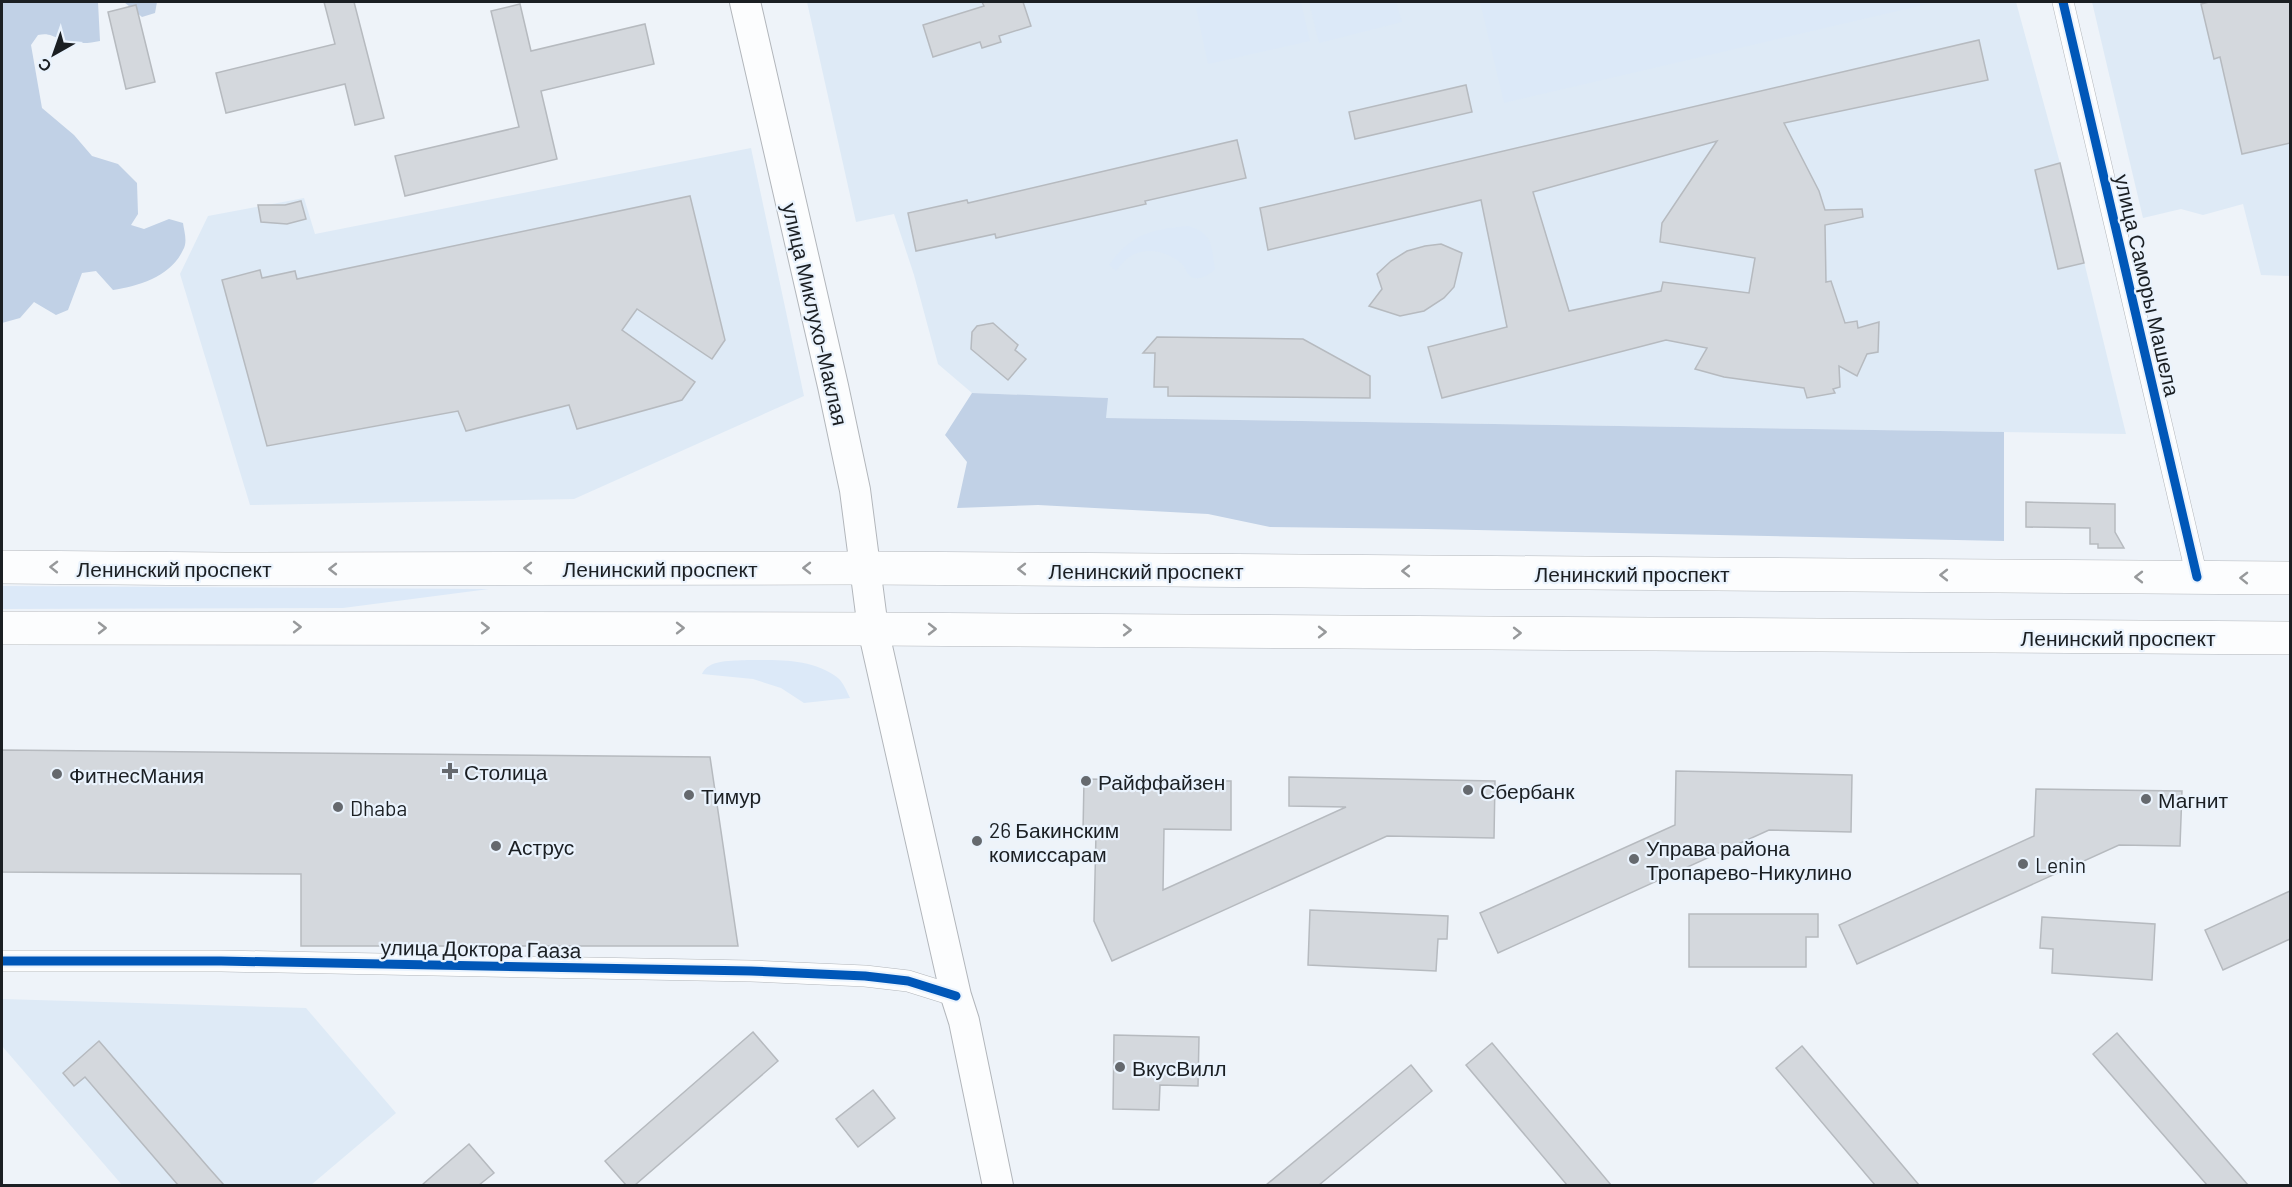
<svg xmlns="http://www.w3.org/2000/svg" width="2292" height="1187" font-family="Barlow,sans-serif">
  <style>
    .built { fill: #deeaf6 }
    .green { fill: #dce9f8 }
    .forest { fill: #c1d1e6 }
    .building { fill: #d4d8dd; stroke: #b6babf; stroke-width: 1.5; fill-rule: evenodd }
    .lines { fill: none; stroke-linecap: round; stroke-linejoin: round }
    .minor-casing { stroke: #b2b6bb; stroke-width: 22 }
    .secondary-casing { stroke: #b2b6bb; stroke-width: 32 }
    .primary-casing { stroke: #b2b6bb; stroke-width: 34 }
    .minor { stroke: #fcfdfe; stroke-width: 21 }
    .secondary { stroke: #fcfdfe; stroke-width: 30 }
    .primary { stroke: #fcfdfe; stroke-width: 33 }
    .cycleway-casing { stroke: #eaf3fd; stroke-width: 13 }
    .cycleway { stroke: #0057b8; stroke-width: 9 }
    .oneway { stroke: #97999b }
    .poi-dot { fill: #65696e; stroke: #eaf3fd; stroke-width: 2 }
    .labels { text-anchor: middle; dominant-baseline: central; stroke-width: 4.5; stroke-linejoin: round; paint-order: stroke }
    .street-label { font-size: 21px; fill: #1b1f23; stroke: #eaf3fd }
    .poi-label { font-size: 21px; fill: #1b1f23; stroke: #eaf3fd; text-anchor: start }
  </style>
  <rect width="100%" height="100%" fill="#eef3f9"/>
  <!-- built -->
  <g class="built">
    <path d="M807 2H2016L2060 163 2126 434 1105 418 1107 398 972 393 938 364 914 275 894 214 856 222Z"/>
    <path d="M2092 2H2290V276L2261 275 2243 204 2203 215 2181 209 2143 218Z"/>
    <path d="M751 148 804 396 574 499 250 505 180 274 208 216 304 198 315 234Z"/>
    <path d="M2 999 306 1008 396 1113 311 1185H122L2 1046Z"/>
  </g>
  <!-- green -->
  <g class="green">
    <path d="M1223 2H1301L1310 41 1208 64 1196 8Z"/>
    <path d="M1309 2H1396L1402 22 1319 43Z"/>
    <path d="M1480 2H1936L1504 103Z"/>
    <path d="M1189 226C1214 234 1211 247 1215 269 1210 275 1197 282 1190 276 1186 272 1185 267 1182 264 1168 251 1145 246 1129 257 1124 260 1120 266 1116 271L1109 265C1131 234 1153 229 1189 226Z"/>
    <path d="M2 586 489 589 343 608 2 609Z"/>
    <path d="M747 660C777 660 813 658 838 678 843 682 847 692 850 698L804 703 781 688 753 679 702 674C708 659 733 661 747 660Z"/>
  </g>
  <!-- forest -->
  <g class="forest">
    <path d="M2 2H98L100 41C87 44 74 44 61 39 51 36 49 33 38 35L31 45 42 108 74 135 92 156 118 164 137 183 138 214 131 225 144 229 169 219 183 223C184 231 188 242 183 250 171 276 140 286 113 290L96 271 82 273 68 310 56 315 34 302 20 318 2 323Z"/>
    <path d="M124 2H157L155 13 142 17Z"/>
    <path d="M972 393 1108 398 1106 418 2004 432V541L1427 529 1270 527 1208 514 1038 505 957 508 967 462 945 435Z"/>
  </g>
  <!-- building -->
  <g class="building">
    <path d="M324 2H354L384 118 355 125 345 84 226 113 216 73 335 44Z"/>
    <path d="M982 2H1023L1031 26 999 36 1001 42 982 48 980 42 933 57 923 25 984 6Z"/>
    <path d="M2209 2H2290V143L2242 154 2220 57 2214 59 2201 4Z"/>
    <path d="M520 4 531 51 645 24 654 64 541 91 557 159 405 196 395 156 519 127 491 11Z"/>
    <path d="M136 5 155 82 126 89 108 12Z"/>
    <path d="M1979 40 1988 80 1784 123 1819 191 1825 210 1862 209 1863 217 1825 225 1826 282 1831 281 1845 323 1857 321 1858 328 1879 322 1878 352 1867 354 1857 376 1839 366 1840 387 1833 389 1835 393 1807 398 1804 388 1724 377 1695 369 1707 348 1666 340 1442 398 1428 347 1507 327 1481 200 1268 250 1260 208ZM1717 141 1662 223 1660 242 1755 258 1749 293 1663 282 1661 291 1569 311 1533 192Z"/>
    <path d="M1466 85 1472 112 1355 139 1349 112Z"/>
    <path d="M1237 140 1246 178 1145 201 1146 204 996 238 995 234 916 251 908 213 967 200 968 203Z"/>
    <path d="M2060 163 2084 263 2058 269 2035 170Z"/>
    <path d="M690 196 725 340 712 359 637 309 622 330 695 382 682 400 577 429 569 405 466 431 458 411 267 446 222 280 260 270 262 278 295 271 297 279Z"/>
    <path d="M301 201 306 219 287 224 261 222 258 205H285Z"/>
    <path d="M1441 244 1462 253 1454 287 1444 298 1424 311 1400 316 1369 306 1382 289 1377 274 1391 261 1407 251 1425 246Z"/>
    <path d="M993 323 1018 345 1015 350 1026 359 1008 380 971 349 972 332 977 326Z"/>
    <path d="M1157 337 1303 339 1370 376V398L1168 396V387H1154L1155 353H1143Z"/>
    <path d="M2026 502 2115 504V532L2124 548H2098V544H2090V528L2026 527Z"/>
    <path d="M2 750 710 757 738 946H301V874L2 872Z"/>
    <path d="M1676 771 1852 775 1851 832 1769 830 1498 953 1480 913 1675 825Z"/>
    <path d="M1289 777 1495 781 1494 838 1387 836 1112 961 1094 921 1096 833 1083 832 1084 779 1231 781V830L1164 829 1163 890 1346 807 1289 806Z"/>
    <path d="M2036 789 2182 791 2180 846 2119 845 1857 964 1839 925 2034 836Z"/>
    <path d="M2290 891V939L2223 970 2205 930Z"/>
    <path d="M1310 910 1448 916 1447 939H1438L1436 971 1308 965Z"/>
    <path d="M1689 914H1818V937H1806V967H1689Z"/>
    <path d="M2042 917 2155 924 2152 980 2052 973 2053 949 2040 948Z"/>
    <path d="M753 1032 778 1061 635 1185H626L605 1161Z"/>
    <path d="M2117 1033 2248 1185H2207L2126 1092 2093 1054Z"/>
    <path d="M1114 1035 1199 1037 1198 1086 1160 1085 1159 1110 1113 1109Z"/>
    <path d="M99 1041 208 1167 224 1185H178L85 1077 74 1086 63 1073Z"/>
    <path d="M1492 1043 1611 1185H1567L1466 1065Z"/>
    <path d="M1802 1046 1919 1185H1875L1776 1068Z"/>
    <path d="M1411 1065 1432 1091 1319 1185H1266Z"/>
    <path d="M873 1090 895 1118 858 1147 836 1119Z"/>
    <path d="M469 1144 494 1173 479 1185H422Z"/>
  </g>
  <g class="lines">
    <!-- minor casing -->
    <g class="minor-casing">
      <g id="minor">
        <path d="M2063 2 2197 577"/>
        <path d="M2 961H221L751 971 865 976 908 981 956 996"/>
      </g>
    </g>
    <!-- secondary casing -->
    <g class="secondary-casing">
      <path id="secondary" d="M745 2 833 386 855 490 873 629 956 996 964 1021 998 1186"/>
    </g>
    <!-- primary casing -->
    <g class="primary-casing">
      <g id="primary">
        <path d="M2 567 225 569 865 568 2290 578"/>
        <path d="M2 628 873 629 2290 638"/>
      </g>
    </g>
    <!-- minor -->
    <use href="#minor" class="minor"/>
    <!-- secondary -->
    <use href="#secondary" class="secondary"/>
    <!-- primary -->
    <use href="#primary" class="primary"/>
    <!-- cycleway casing -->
    <g class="cycleway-casing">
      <g id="cycleway">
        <path d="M2063 2 2197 577"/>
        <path d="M2 961H221L751 971 865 976 908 981 956 996"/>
      </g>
    </g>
    <!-- cycleway -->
    <use href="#cycleway" class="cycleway"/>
  </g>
  <!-- one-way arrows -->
  <defs><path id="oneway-chevron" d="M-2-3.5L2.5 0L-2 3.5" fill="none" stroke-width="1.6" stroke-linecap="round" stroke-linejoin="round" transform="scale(1.5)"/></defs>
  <g class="oneway">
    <use href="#oneway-chevron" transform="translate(54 567) rotate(-179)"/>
    <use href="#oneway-chevron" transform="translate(528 568) rotate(180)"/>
    <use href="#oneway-chevron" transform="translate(807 568) rotate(180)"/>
    <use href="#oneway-chevron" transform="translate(333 569) rotate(180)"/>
    <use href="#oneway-chevron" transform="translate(1022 569) rotate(-180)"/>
    <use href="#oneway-chevron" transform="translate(1406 571) rotate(-180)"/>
    <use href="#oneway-chevron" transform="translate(1944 575) rotate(-180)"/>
    <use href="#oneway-chevron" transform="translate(2139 577) rotate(-180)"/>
    <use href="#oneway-chevron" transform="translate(2244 578) rotate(-179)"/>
    <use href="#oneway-chevron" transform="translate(297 627)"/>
    <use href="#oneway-chevron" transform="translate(102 628)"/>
    <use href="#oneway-chevron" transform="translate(485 628)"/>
    <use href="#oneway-chevron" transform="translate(680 628)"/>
    <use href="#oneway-chevron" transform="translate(932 629)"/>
    <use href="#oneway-chevron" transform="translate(1127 630)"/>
    <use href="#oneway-chevron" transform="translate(1322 632)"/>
    <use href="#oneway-chevron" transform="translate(1517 633)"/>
  </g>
  <!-- markers -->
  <g class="poi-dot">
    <path d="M447 762h6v6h6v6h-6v6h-6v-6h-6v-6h6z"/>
    <circle cx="57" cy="774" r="6"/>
    <circle cx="1086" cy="781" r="6"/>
    <circle cx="1468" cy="790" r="6"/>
    <circle cx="689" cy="795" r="6"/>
    <circle cx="2146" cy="799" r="6"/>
    <circle cx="338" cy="807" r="6"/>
    <circle cx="977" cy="841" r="6"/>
    <circle cx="496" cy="846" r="6"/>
    <circle cx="1634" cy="859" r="6"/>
    <circle cx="2023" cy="864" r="6"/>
    <circle cx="1120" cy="1067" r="6"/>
  </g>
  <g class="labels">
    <!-- street labels -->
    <g class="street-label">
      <text transform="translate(2148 285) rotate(77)">улица Саморы Машела</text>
      <text transform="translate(816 314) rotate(77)">улица Миклухо-Маклая</text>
      <text x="174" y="568">Ленинский проспект</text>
      <text x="660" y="568">Ленинский проспект</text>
      <text x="1146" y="570">Ленинский проспект</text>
      <text x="1632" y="573">Ленинский проспект</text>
      <text x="2118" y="637">Ленинский проспект</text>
      <text transform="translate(481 948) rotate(1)">улица Доктора Гааза</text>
    </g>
    <!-- poi labels -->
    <g class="poi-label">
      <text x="464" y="771">Столица</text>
      <text x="69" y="774">ФитнесМания</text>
      <text x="1098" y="781">Райффайзен</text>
      <text x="1480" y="790">Сбербанк</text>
      <text x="701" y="795">Тимур</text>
      <text x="2158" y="799">Магнит</text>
      <text x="350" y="807">Dhaba</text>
      <text x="989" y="829">26 Бакинским<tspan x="989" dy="24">комиссарам</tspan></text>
      <text x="508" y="846">Аструс</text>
      <text x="1646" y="847">Управа района<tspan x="1646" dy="24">Тропарево-Никулино</tspan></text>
      <text x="2035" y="864">Lenin</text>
      <text x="1132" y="1067">ВкусВилл</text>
    </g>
  </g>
  <!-- border -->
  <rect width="2292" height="1187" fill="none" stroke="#1b1f23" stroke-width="6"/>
  <!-- north arrow -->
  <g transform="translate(54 54) rotate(220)" stroke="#eaf3fd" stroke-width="4.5" paint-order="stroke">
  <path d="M0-4.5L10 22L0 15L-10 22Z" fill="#1b1f23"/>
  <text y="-9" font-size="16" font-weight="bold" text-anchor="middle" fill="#1b1f23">С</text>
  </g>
</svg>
